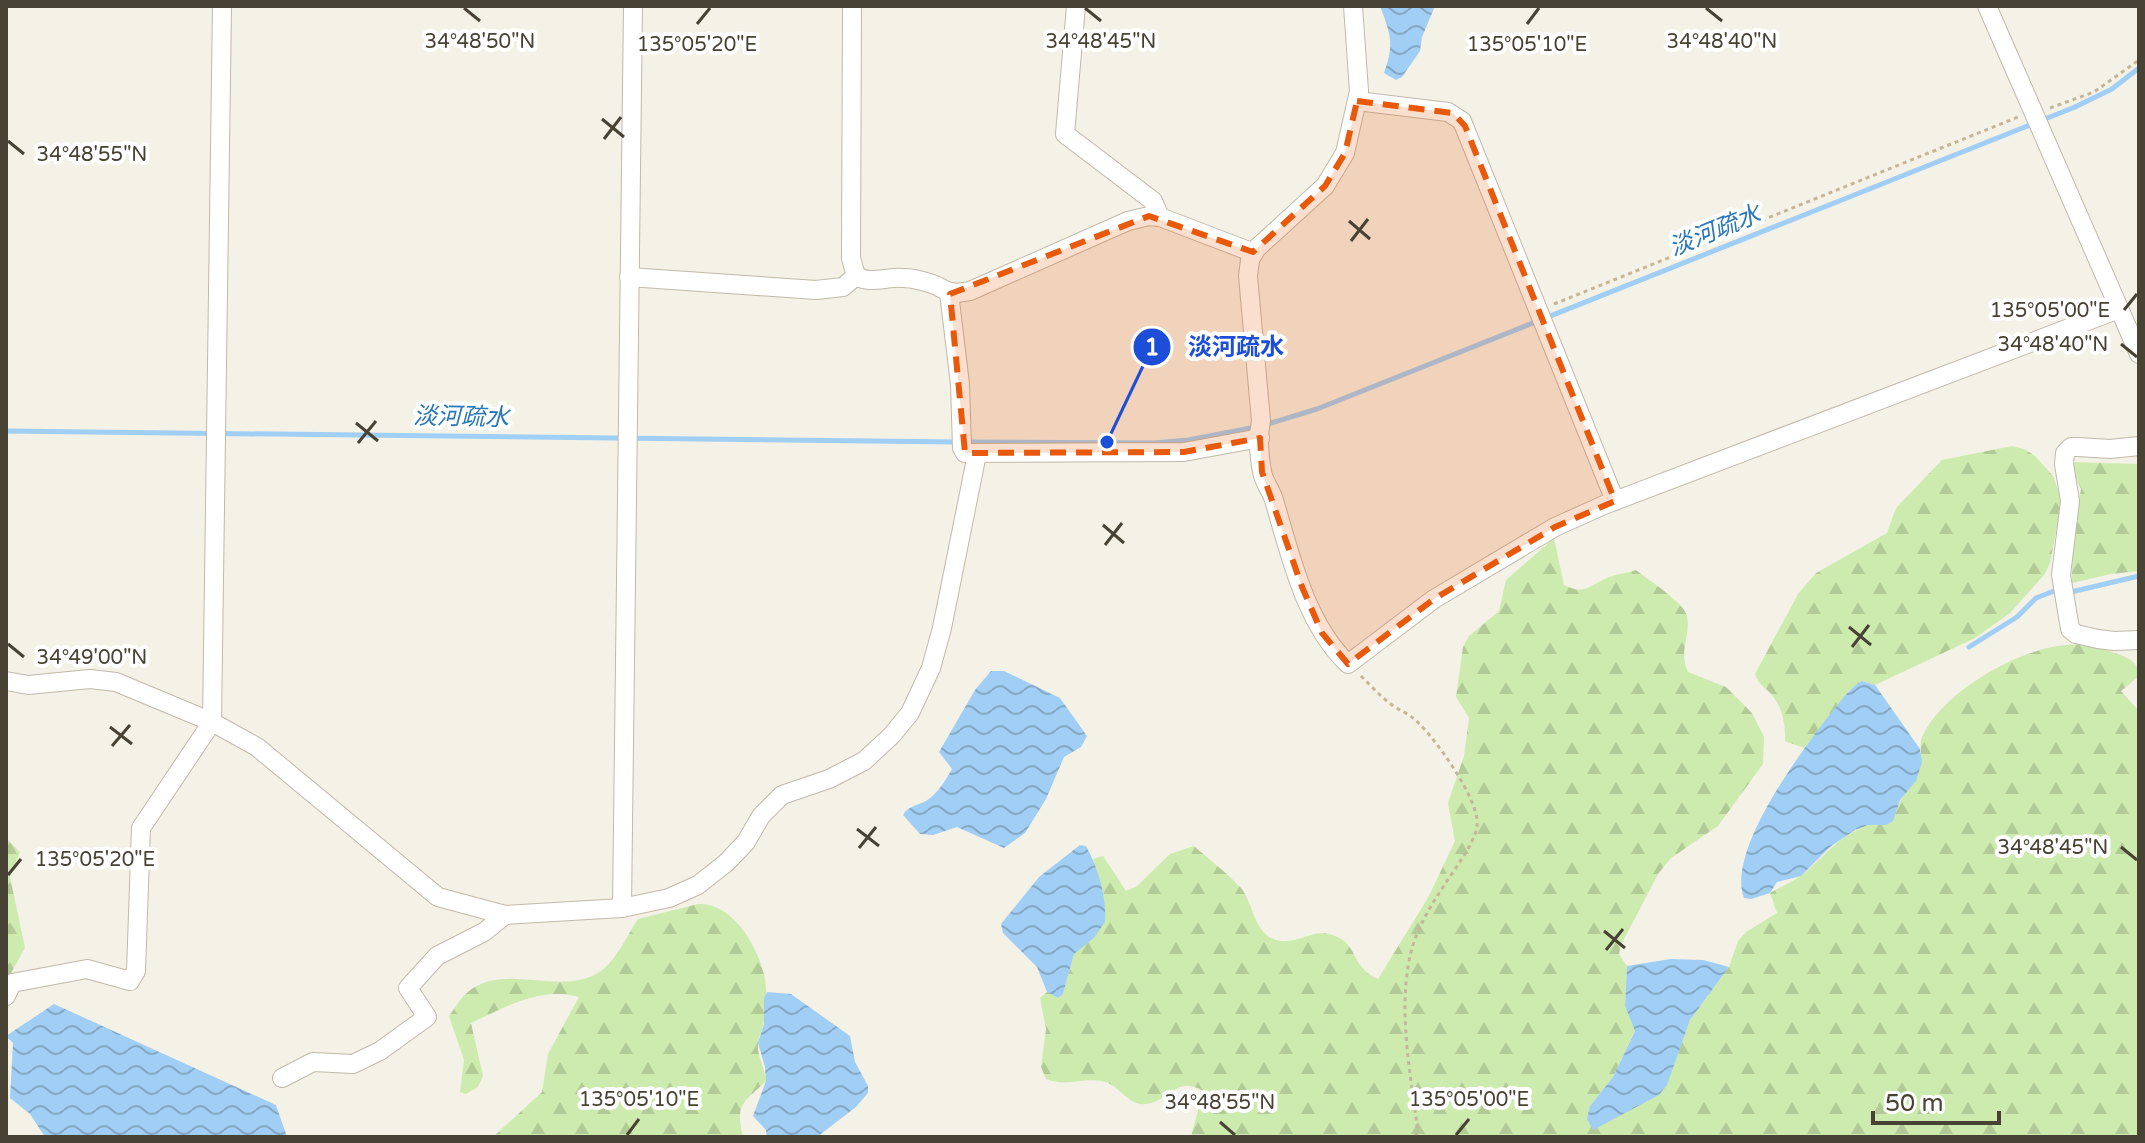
<svg xmlns="http://www.w3.org/2000/svg" width="2145" height="1143" font-family="'Varela Round','Noto Sans JP',sans-serif">
  <style>
    .forest { fill: url(#forest-firs) }
    .water { fill: url(#water-waves) }
    .lines { fill: none; stroke-linecap: round; stroke-linejoin: round }
    .stream { stroke: #a0cef5; stroke-width: 5 }
    .street-casing { stroke: #c1b9a9; stroke-width: 20 }
    .path { stroke: #c3b699; stroke-width: 3; stroke-dasharray: 4 4; stroke-linecap: butt }
    .street { stroke: #fff; stroke-width: 18 }
    .marked { fill: #e8590c; fill-opacity: 0.2; stroke: #e8590c; stroke-width: 6; stroke-dasharray: 16 10; stroke-linejoin: round }
    .ticks { fill: none; stroke: #484235; stroke-width: 3 }
    .labels { text-anchor: middle; dominant-baseline: central; stroke-width: 8; stroke-linejoin: round; paint-order: stroke }
    .water-label { font-size: 24px; font-style: italic; fill: #2877bb; stroke: #fff }
    .ticks-label { font-size: 20px; text-anchor: middle; fill: #484235; stroke: #fff; stroke-width: 8; stroke-linejoin: round; paint-order: stroke }
    .leader { fill: none; stroke: #1d4ed8; stroke-width: 3 }
    .callout-dot { fill: #1d4ed8; stroke: #fff; stroke-width: 3 }
    .mark-label { font-size: 24px; text-anchor: middle; font-weight: bold; fill: #fff }
    .callout-label { font-size: 24px; text-anchor: middle; font-weight: bold; fill: #1d4ed8; stroke: #fff; stroke-width: 8; stroke-linejoin: round; paint-order: stroke }
  </style>
  <defs>
    <pattern id="forest-firs" width="22" height="20" patternUnits="userSpaceOnUse" patternTransform="scale(2)"><rect width="22" height="20" fill="#cdebae"/><path d="M5 1l3.5 6h-7zM16 11l3.5 6h-7z" fill="#b2cb96"/></pattern>
    <pattern id="water-waves" width="16" height="10" patternUnits="userSpaceOnUse" patternTransform="scale(2)"><rect width="16" height="10" fill="#a0cef5"/><path d="M0 5q4-4 8 0t8 0" fill="none" stroke="#84a9c7"/></pattern>
  </defs>
  <rect width="100%" height="100%" fill="#f4f1e7"/>
  <!-- forest -->
  <g class="forest">
    <path d="M2012 446 2024 449 2035 456 2053 476 2062 501 2050 563 2044 575 2009 614 1975 638 1875 685 1862 681 1850 690 1804 748 1785 741C1786 727 1782 706 1772 695 1765 687 1758 684 1755 674L1798 594 1816 573 1887 533 1896 508 1942 460Z"/>
    <path d="M2069 462 2139 464V571L2111 574 2072 583V545L2081 489Z"/>
    <path d="M1554 538 1564 585C1585 596 1590 585 1609 577 1617 574 1627 573 1636 570 1648 580 1684 602 1687 616 1691 637 1678 650 1688 672L1726 687 1752 713 1764 737 1763 764 1718 826 1671 858 1658 874 1621 945 1619 954 1627 966 1625 1006 1635 1030 1613 1077 1590 1106 1659 1095 1667 1084 1690 1020 1729 967 1738 941 1746 932 1777 913 1770 893C1782 886 1797 880 1807 871 1824 856 1837 839 1859 829 1872 822 1885 823 1895 810 1899 805 1921 765 1921 761 1922 753 1919 746 1922 737 1945 685 2049 628 2103 649 2118 655 2139 657 2139 676L2121 691 2139 711V1137H1191L1203 1091C1176 1075 1171 1101 1146 1104 1129 1106 1122 1089 1108 1083 1089 1075 1068 1088 1046 1079L1041 1067 1046 1029 1040 998 1047 992 1058 998 1063 994 1074 953 1094 938 1105 915 1093 859 1103 856 1126 891 1137 886 1170 854 1194 846C1210 860 1227 873 1241 888 1254 904 1254 938 1281 941 1304 943 1315 924 1341 939 1356 947 1354 969 1378 979L1429 896 1455 841 1448 803 1464 756 1469 718 1456 697 1463 647 1469 636 1499 611 1506 580Z"/>
    <path d="M6 838 20 852 10 877 25 948 6 982Z"/>
    <path d="M698 904C735 901 765 957 766 989 767 997 765 1018 763 1026 762 1032 758 1038 758 1044 757 1056 765 1068 766 1081 743 1103 735 1104 743 1137H493L542 1092 548 1054 579 997C540 986 506 1007 471 1023L483 1076 478 1087 466 1094 460 1092 464 1060 449 1016C455 1008 461 997 469 991 507 961 564 999 602 970 617 959 628 934 638 919Z"/>
  </g>
  <!-- water -->
  <g class="water">
    <path d="M1380 6H1435L1422 37 1420 51 1402 77 1396 80 1384 73C1395 44 1390 33 1380 6Z"/>
    <path d="M991 671H1004L1060 698 1087 736 1081 747 1064 757 1046 799 1025 833 1004 848 957 827 933 835 920 834 903 815C908 806 916 806 926 801 936 795 946 780 952 769L939 752 975 690Z"/>
    <path d="M1862 681 1875 685 1920 749 1922 762 1916 781 1900 800 1893 821 1886 825H1868L1855 830 1830 847 1801 876 1777 882 1770 893 1751 899 1744 898C1726 852 1800 753 1828 717 1838 705 1848 689 1862 681Z"/>
    <path d="M1080 845 1086 846C1098 867 1107 898 1105 922L1094 938 1074 954 1063 994 1058 998 1047 992 1037 967 1003 933 1001 924 1039 877Z"/>
    <path d="M1671 959 1703 960 1729 967 1690 1020 1667 1085 1659 1095 1593 1130 1587 1119 1590 1106 1613 1077 1635 1031 1625 1006 1627 966Z"/>
    <path d="M767 992 791 994 850 1036 855 1062 868 1086V1093L856 1107 817 1137H767L766 1130 753 1116 766 1081 765 1067 758 1043 764 1024V998Z"/>
    <path d="M54 1004 276 1105 287 1137H45L30 1114 10 1098 13 1043 6 1036Z"/>
  </g>
  <g class="lines">
    <!-- stream -->
    <g class="stream">
      <path d="M1265 425 1317 409 2075 107 2112 89 2139 68"/>
      <path d="M6 431 957 442"/>
      <path d="M967 442 1155 443 1188 440 1256 427"/>
      <path d="M2071 592 2139 576"/>
      <path d="M1969 647 2017 617 2036 598 2054 591"/>
    </g>
    <!-- street casing -->
    <g class="street-casing">
      <g id="street">
        <path d="M852 6 851 258 856 276"/>
        <path d="M1076 6 1065 134 1153 201 1160 217 1254 253"/>
        <path d="M1353 6 1359 91 1345 153 1325 186 1256 249 1250 260 1248 276 1261 421C1258 436 1259 456 1262 471 1263 481 1271 490 1274 500 1290 554 1305 623 1348 664L1434 599 1555 527 1604 505 2119 309"/>
        <path d="M1987 6 2139 354"/>
        <path d="M1357 101 1448 112 1462 121 1615 501"/>
        <path d="M856 276C868 283 880 279 894 278 911 277 935 282 949 293L960 384 962 448 965 453 1184 452 1260 438"/>
        <path d="M629 277 816 290 843 287 856 276"/>
        <path d="M947 291 957 293 970 291 1128 221 1149 216 1160 217"/>
        <path d="M2139 446 2110 449 2078 447H2071L2065 453 2064 464 2070 501 2061 575 2070 629 2076 634 2098 639 2114 641 2139 640"/>
        <path d="M6 681 28 685 90 679 116 682 212 722 257 747 438 897 505 915 622 908 669 898 698 885 726 863 746 842 761 816 782 795 829 779 864 761 892 735 910 713 931 668 942 628 977 454"/>
        <path d="M622 908 633 6"/>
        <path d="M6 996 12 983 87 969 130 981 136 971 141 828 212 722 222 6"/>
        <path d="M282 1078 313 1062 353 1064 380 1051 427 1017 408 988 437 956 484 932 505 915"/>
      </g>
    </g>
    <!-- path -->
    <g class="path">
      <path d="M2050 108 2094 92 2139 60"/>
      <path d="M1554 304 2018 117"/>
      <path d="M1361 676C1371 686 1381 697 1392 705 1399 710 1407 713 1413 718 1432 733 1481 801 1477 826 1476 834 1470 846 1465 854 1444 887 1416 921 1409 961 1399 1015 1410 1071 1417 1125L1416 1137"/>
    </g>
    <!-- street -->
    <use href="#street" class="street"/>
  </g>
  <!-- marked area -->
  <path class="marked" d="M1357 101 1453 113 1465 126 1615 501 1555 527 1434 599 1348 664 1322 633 1302 587 1262 472 1260 438 1184 452 965 453 950 294 1149 216 1253 252 1325 186 1345 153Z"/>
  <!-- ticks -->
  <path class="ticks" d="M464 8 480 21M1085 8 1101 21M1706 8 1722 21M697 24 710 8M1527 24 1539 8M602 119 624 137M604 139 621 117M8 141 24 154M1349 221 1370 239M1351 241 1368 219M2124 310 2137 294M2121 344 2137 357M356 423 378 441M358 443 376 421M1103 525 1124 543M1105 545 1122 523M1849 627 1871 645M8 644 24 657M1852 647 1869 625M110 727 132 744M112 746 130 725M857 829 879 846M2121 847 2137 860M859 848 876 827M8 875 21 859M1604 931 1625 948M1606 950 1623 929M1220 1122 1235 1135M627 1135 639 1119M1456 1135 1469 1119"/>
  <g class="labels">
    <!-- water labels -->
    <g class="water-label">
      <text transform="translate(1715 231) rotate(-22)">淡河疏水</text>
      <text transform="translate(461 417) rotate(1)">淡河疏水</text>
    </g>
  </g>
  <g class="ticks-label">
    <text x="480" y="48">34°48'50"N</text>
    <text x="1101" y="48">34°48'45"N</text>
    <text x="1722" y="48">34°48'40"N</text>
    <text x="697" y="51">135°05'20"E</text>
    <text x="1527" y="51">135°05'10"E</text>
    <text x="92" y="161">34°48'55"N</text>
    <text x="2050" y="317">135°05'00"E</text>
    <text x="2053" y="351">34°48'40"N</text>
    <text x="92" y="664">34°49'00"N</text>
    <text x="2053" y="854">34°48'45"N</text>
    <text x="95" y="866">135°05'20"E</text>
    <text x="639" y="1106">135°05'10"E</text>
    <text x="1469" y="1106">135°05'00"E</text>
    <text x="1220" y="1109">34°48'55"N</text>
  </g>
  <!-- callouts -->
  <path class="leader" d="M1107 442L1152 347"/>
  <g class="callout-dot">
    <circle cx="1107" cy="442" r="8"/>
    <circle cx="1152" cy="347" r="20"/>
  </g>
  <g class="mark-label">
    <text x="1152" y="355">1</text>
  </g>
  <g class="callout-label">
    <text x="1236" y="355">淡河疏水</text>
  </g>
  <!-- border -->
  <rect width="2145" height="1143" fill="none" stroke="#484235" stroke-width="16"/>
  <!-- scale -->
  <path d="M1873 1111v12h126v-12" fill="none" stroke="#484235" stroke-width="4"/>
  <text x="1885" y="1111" font-size="24" fill="#484235" stroke="#ffffff" stroke-width="6" paint-order="stroke">50 m</text>
</svg>
